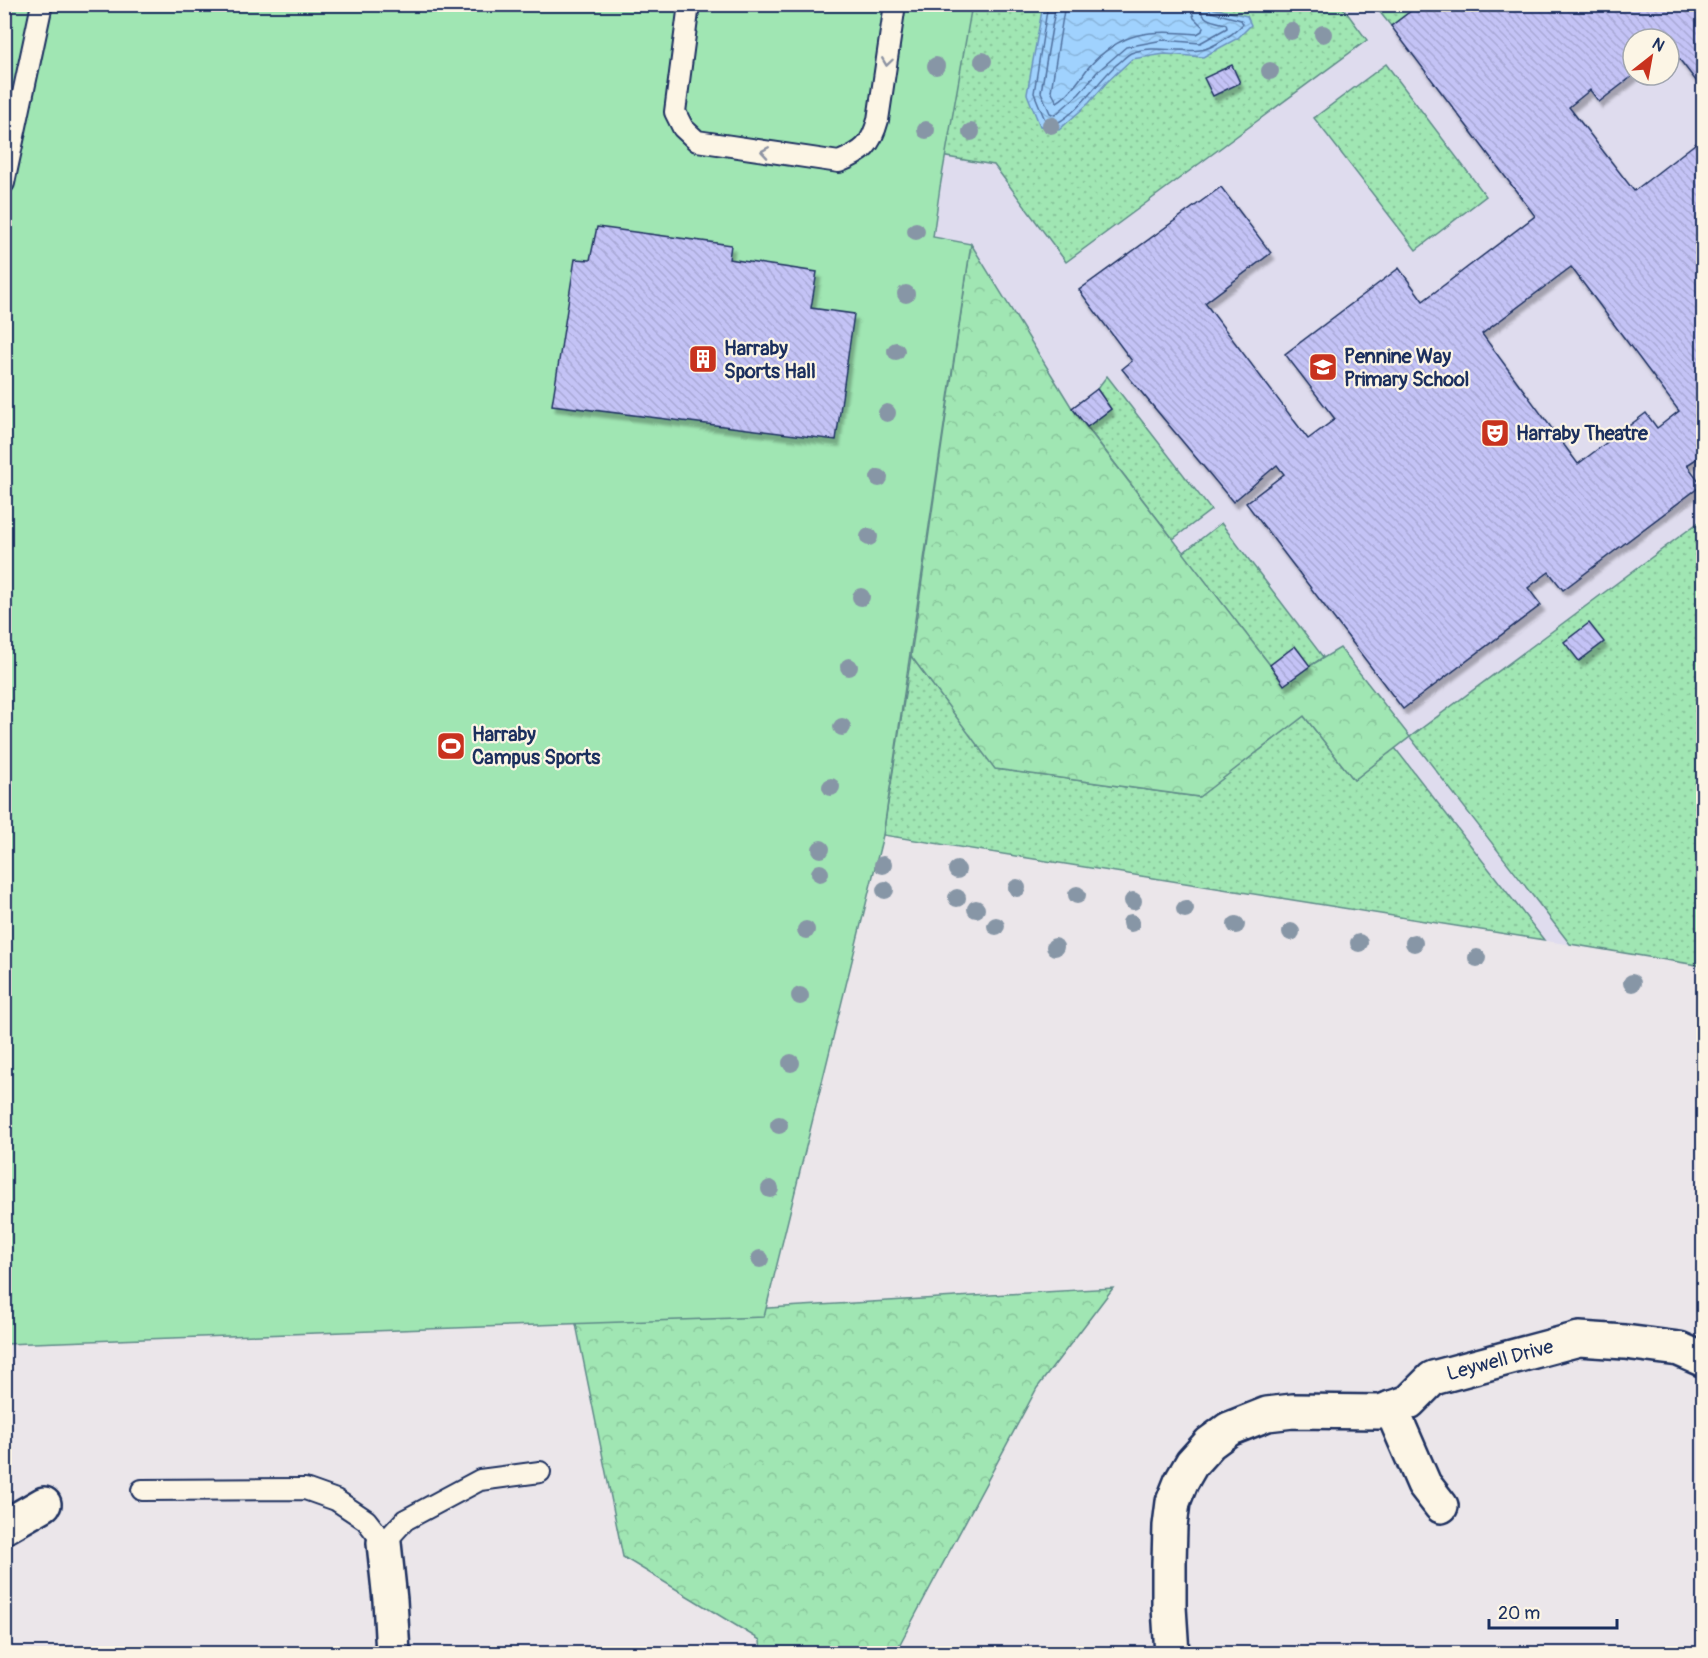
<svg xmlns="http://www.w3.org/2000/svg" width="1708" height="1658" font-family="Pangolin,sans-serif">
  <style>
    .built { fill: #dfdcee; fill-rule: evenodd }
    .grass { fill: url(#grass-dots); stroke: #5e8a88; stroke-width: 1.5 }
    .park { fill: url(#park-crowns); stroke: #5e8a88; stroke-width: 1.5 }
    .pitch { fill: #a0e6b3; stroke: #5e8a88; stroke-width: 1.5 }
    .water { fill: url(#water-waves); stroke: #6b91be; stroke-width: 1.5 }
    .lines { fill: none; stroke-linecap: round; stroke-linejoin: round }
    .shore { stroke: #50709e; stroke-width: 1.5 }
    .building { fill: url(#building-back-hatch); stroke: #1b2f5e; stroke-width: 1.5; fill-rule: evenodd; filter: url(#shadow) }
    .service-casing { stroke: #1b2f5e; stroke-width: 24 }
    .minor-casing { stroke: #1b2f5e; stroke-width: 38 }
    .service { stroke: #fcf5e5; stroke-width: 20 }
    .minor { stroke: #fcf5e5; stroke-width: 33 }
    .tree { fill: #8796a6 }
    .oneway { stroke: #8c92a2 }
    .labels { text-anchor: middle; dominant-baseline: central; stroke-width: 4.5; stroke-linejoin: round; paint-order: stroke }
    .poi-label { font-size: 20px; font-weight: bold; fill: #1b2f5e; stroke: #fcf5e5; text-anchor: start }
    .street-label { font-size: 20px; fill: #1b2f5e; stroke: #fcf5e5 }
  </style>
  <defs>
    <pattern id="grass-dots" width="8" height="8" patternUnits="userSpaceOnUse" patternTransform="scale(1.5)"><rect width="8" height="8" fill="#a0e6b3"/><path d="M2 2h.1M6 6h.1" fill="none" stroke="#89c69c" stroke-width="1.8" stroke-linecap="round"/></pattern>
    <pattern id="park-crowns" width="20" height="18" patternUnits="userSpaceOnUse" patternTransform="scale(1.5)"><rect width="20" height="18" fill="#a0e6b3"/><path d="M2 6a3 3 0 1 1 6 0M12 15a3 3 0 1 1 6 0" fill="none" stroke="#89c69c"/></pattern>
    <pattern id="water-waves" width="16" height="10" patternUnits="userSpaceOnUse" patternTransform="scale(1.5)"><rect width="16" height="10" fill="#a0d2fe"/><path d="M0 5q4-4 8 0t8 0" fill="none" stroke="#89b5dc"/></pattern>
    <pattern id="building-back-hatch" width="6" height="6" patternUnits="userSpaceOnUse" patternTransform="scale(1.5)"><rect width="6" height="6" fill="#c4c3f6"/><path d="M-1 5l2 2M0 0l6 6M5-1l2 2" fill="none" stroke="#a8a8d5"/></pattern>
    <filter id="shadow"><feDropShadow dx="3.5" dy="6" stdDeviation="1.5" flood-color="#0004"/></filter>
  </defs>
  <rect width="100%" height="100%" fill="#ebe6ea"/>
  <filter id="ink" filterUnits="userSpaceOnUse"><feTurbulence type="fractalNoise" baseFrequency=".0167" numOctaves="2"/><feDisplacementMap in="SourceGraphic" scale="12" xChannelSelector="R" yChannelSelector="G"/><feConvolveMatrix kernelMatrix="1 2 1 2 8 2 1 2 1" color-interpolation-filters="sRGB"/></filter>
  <g filter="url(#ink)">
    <!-- built -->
    <path class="built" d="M972 5H1703V966L883 835 971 245 933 238 940 187ZM1633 39H1669V75H1633Z"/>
    <!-- grass -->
    <g class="grass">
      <path d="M931 5H1341L1367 40 1066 262 994 165 929 154Z"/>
      <path d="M1374 5H1420L1391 26Z"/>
      <path d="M1386 64 1486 196 1416 250 1314 118Z"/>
      <path d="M1107 376 1211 510 1173 539 1087 427 1111 409 1097 389Z"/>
      <path d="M1703 519V966L1570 944 1410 737Z"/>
      <path d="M1221 523 1323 657 1310 666 1270 665 1183 553Z"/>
      <path d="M911 656 996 769 1198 797 1304 716 1354 780 1395 748 1544 940 883 835Z"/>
    </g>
    <!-- park -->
    <g class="park">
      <path d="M971 244 1072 408 1270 665 1310 666 1340 648 1410 737 1354 780 1304 716 1199 797 995 769 911 656Z"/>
      <path d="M1113 1288 1037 1388 895 1653H761L760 1640 623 1557 575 1319Z"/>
    </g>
    <!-- pitch -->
    <path class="pitch" d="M4 5H972L940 187 933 237 971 244 883 835 764 1317 5 1344Z"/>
    <!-- water -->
    <path class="water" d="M1043 5H1199L1247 16 1251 25 1238 38 1203 57 1165 54 1132 59 1107 82 1089 103 1059 130 1040 126 1027 94Z"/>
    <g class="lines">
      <!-- shore -->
      <g class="shore">
        <path d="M1048 4 1034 93 1045 120 1057 123C1081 110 1096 83 1116 65 1121 62 1125 56 1131 53 1153 44 1177 53 1200 50 1212 49 1235 33 1243 24L1241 20 1211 12 1207 4"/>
        <path d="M1056 4 1041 92 1050 113 1055 115 1079 94 1097 72 1126 47 1163 40 1200 43 1227 28 1226 24C1213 21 1201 21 1199 4"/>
        <path d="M1065 4 1051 91 1057 102C1070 94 1079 80 1088 68 1121 30 1150 30 1197 34L1202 31 1203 27 1194 18 1190 4"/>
      </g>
    </g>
    <!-- building -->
    <g class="building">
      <path d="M1420 4H1704V91L1669 46V39H1663L1661 36 1657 39H1633L1634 75 1599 102 1590 90 1569 107 1634 191 1704 137V454L1687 465 1702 485 1563 590 1549 572 1528 588 1541 605 1403 709 1246 503 1284 474 1277 465 1233 502 1122 369 1132 361 1079 290 1221 187 1271 253 1205 303 1308 439 1335 419 1285 354 1399 268 1423 301 1535 216 1391 26ZM1571 267 1679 411 1657 428 1646 413 1578 464 1482 334Z"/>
      <path d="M1232 65 1240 83 1213 96 1204 78Z"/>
      <path d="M597 227 731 245 729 259 817 272 811 308 854 314 836 440 552 405 575 259 590 260Z"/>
      <path d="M1097 389 1111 409 1087 427 1072 408Z"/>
      <path d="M1589 623 1604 642 1579 661 1564 642Z"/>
      <path d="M1295 646 1310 666 1284 685 1270 665Z"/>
    </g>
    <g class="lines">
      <!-- service casing -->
      <g class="service-casing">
        <g id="service">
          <path d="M689 4 675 112 683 128 697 141 839 162C863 152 871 146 878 120L895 4"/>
          <path d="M4 183 42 4"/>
          <path d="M142 1490 305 1489 336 1500 366 1520 384 1543 405 1520 480 1480 540 1472"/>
        </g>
      </g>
      <!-- minor casing -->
      <g class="minor-casing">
        <g id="minor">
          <path d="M1391 1408 1424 1484 1441 1506"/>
          <path d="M4 1527 44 1504"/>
          <path d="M384 1543 390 1600 393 1654"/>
          <path d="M1172 1654 1169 1607V1563L1170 1526 1173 1502 1181 1482 1192 1463 1210 1443 1229 1429 1267 1414 1293 1411 1380 1412 1409 1402 1433 1378 1579 1339 1625 1342 1679 1349 1704 1360"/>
        </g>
      </g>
      <!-- service -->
      <use href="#service" class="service"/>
      <!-- minor -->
      <use href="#minor" class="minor"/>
    </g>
    <!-- trees -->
    <g class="tree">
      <circle cx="1291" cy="31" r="9"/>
      <circle cx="1323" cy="34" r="9"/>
      <circle cx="983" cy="61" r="9"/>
      <circle cx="936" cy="66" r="9"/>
      <circle cx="1270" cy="71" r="9"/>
      <circle cx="1051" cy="125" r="9"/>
      <circle cx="926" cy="130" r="9"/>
      <circle cx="971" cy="132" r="9"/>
      <circle cx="916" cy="231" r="9"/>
      <circle cx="906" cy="294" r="9"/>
      <circle cx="896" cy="351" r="9"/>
      <circle cx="887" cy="413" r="9"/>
      <circle cx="879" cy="478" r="9"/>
      <circle cx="869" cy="537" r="9"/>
      <circle cx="861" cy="597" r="9"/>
      <circle cx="849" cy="667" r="9"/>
      <circle cx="842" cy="727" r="9"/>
      <circle cx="831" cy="787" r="9"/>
      <circle cx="821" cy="849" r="9"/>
      <circle cx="883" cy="865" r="9"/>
      <circle cx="957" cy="870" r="9"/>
      <circle cx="820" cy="873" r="9"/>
      <circle cx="1017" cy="888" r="9"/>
      <circle cx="885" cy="890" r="9"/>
      <circle cx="1077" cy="895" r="9"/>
      <circle cx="957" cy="898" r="9"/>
      <circle cx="1133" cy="901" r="9"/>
      <circle cx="976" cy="909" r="9"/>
      <circle cx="1185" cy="909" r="9"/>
      <circle cx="1131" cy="923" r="9"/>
      <circle cx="1236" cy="925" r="9"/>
      <circle cx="996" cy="926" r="9"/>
      <circle cx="806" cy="930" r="9"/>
      <circle cx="1291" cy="932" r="9"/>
      <circle cx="1359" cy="943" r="9"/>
      <circle cx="1414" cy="943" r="9"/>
      <circle cx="1055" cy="947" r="9"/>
      <circle cx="1477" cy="958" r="9"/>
      <circle cx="1632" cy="983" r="9"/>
      <circle cx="800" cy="996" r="9"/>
      <circle cx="791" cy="1063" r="9"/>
      <circle cx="779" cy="1125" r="9"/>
      <circle cx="770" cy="1189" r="9"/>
      <circle cx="760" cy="1259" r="9"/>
    </g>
    <!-- one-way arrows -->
    <defs><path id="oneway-chevron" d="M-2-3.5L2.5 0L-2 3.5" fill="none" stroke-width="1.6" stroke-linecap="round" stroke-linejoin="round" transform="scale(1.5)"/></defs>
    <g class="oneway">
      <use href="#oneway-chevron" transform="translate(887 62) rotate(98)"/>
      <use href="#oneway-chevron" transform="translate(765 152) rotate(-171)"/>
    </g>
  </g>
  <!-- icons -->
  <defs>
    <g id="building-square" transform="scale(1.5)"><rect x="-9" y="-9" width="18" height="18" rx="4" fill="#c8321e" stroke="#fcf5e5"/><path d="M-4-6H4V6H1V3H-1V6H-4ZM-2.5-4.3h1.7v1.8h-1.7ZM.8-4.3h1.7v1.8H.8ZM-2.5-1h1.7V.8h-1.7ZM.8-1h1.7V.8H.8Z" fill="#fff"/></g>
    <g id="school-square" transform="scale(1.5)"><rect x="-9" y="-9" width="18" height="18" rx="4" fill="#c8321e" stroke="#fcf5e5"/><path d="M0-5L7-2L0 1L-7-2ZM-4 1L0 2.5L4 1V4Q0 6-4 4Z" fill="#fff"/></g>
    <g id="theatre-square" transform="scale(1.5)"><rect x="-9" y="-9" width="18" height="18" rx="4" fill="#c8321e" stroke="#fcf5e5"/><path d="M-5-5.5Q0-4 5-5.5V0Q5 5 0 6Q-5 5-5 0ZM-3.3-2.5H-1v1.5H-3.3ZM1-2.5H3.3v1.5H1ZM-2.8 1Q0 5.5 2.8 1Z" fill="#fff"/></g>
    <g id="stadium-square" transform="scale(1.5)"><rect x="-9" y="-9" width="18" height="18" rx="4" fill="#c8321e" stroke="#fcf5e5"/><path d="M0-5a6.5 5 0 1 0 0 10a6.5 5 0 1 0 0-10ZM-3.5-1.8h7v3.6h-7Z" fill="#fff"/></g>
  </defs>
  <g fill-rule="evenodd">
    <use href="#building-square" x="703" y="359"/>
    <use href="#school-square" x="1323" y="367"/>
    <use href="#theatre-square" x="1495" y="433"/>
    <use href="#stadium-square" x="451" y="746"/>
  </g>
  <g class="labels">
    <!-- poi labels -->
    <g class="poi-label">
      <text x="724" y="348">Harraby<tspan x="724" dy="23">Sports Hall</tspan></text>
      <text x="1344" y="356">Pennine Way<tspan x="1344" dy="23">Primary School</tspan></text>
      <text x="1516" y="433">Harraby Theatre</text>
      <text x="472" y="734">Harraby<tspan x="472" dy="23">Campus Sports</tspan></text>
    </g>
    <!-- street labels -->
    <g class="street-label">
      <text transform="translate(1500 1360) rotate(-15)">Leywell Drive</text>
    </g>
  </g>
  <!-- margin -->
  <rect width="1708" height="1658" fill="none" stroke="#fcf5e5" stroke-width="24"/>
  <rect x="12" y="12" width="1684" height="1634" fill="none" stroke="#1b2f5e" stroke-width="2" filter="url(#ink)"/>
  <!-- north arrow -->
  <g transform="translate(1651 57) rotate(31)"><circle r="28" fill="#fcf5e5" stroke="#a2a6af" stroke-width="1.5"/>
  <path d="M0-4.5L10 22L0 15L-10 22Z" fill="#c8321e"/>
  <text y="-9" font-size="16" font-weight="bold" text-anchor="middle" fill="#1b2f5e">N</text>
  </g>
  <!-- scale -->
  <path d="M1489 1619v9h128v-9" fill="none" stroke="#1b2f5e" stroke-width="3"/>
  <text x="1498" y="1619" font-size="18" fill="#1b2f5e" stroke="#fcf5e5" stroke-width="4.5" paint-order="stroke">20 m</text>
</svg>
